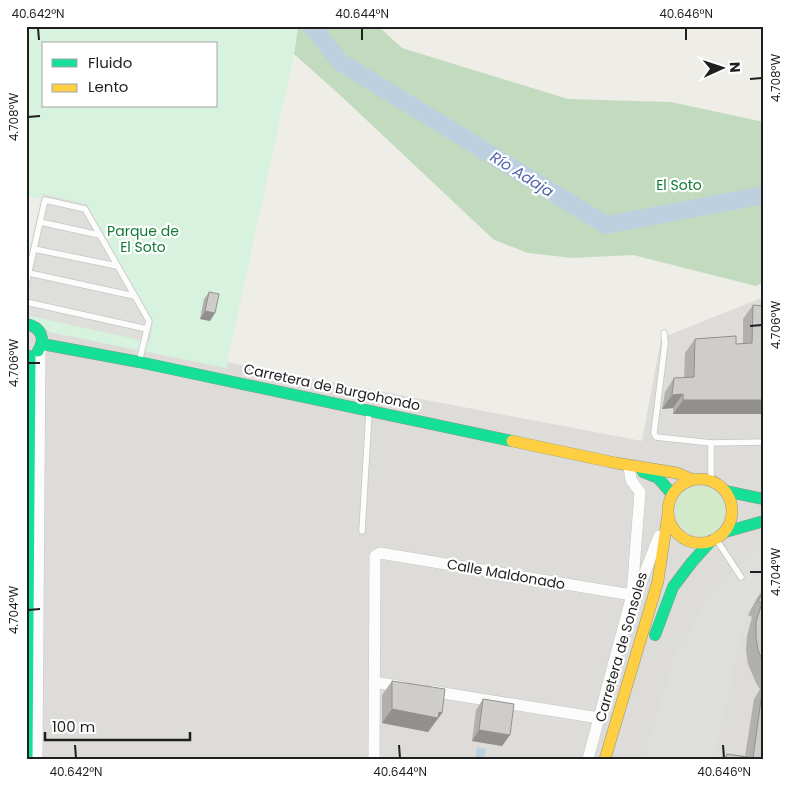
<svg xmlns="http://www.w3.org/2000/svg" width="790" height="785" font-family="Poppins,sans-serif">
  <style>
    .residential { fill: #dddcd9 }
    .grass { fill: #d2eac8 }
    .forest { fill: #c2dbbf }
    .park { fill: #d7f2de; fill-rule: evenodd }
    .parking { fill: #dededb }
    .water { fill: #bdd0df }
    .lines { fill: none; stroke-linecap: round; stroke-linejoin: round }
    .river { stroke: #bdd0df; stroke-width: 18 }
    .lane-casing { stroke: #c6c6c4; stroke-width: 7 }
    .street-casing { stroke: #c6c6c4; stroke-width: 12 }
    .fast-casing { stroke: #909781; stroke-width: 12 }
    .slow-casing { stroke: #909781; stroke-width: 12 }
    .lane { stroke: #fcfcfc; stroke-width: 5.5 }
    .street { stroke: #fcfcfc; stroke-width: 11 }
    .fast { stroke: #16e098; stroke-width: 11 }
    .slow { stroke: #ffcf43; stroke-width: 11 }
    .wall { fill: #b2b0ad }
    .shaded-wall { fill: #91908d }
    .building { fill: #cfcdc9; stroke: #91908d }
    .ticks { fill: none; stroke: #1f1f1f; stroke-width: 2 }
    .labels { text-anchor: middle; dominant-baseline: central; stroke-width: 4.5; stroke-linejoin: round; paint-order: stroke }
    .park-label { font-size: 14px; fill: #107a34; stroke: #fff }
    .street-label { font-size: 14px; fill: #1f1f1f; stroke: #fff }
    .water-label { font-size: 15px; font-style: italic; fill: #4f66ab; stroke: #fff }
    .neatline { fill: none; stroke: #1f1f1f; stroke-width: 2 }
    .ticks-label { font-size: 12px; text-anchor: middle; fill: #1f1f1f }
  </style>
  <rect width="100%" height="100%" fill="#eeede8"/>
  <!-- residential -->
  <path class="residential" d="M764 297V759H26V322L216 360 642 441 661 338Z"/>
  <!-- grass -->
  <circle class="grass" cx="700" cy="511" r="25"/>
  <!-- forest -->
  <path class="forest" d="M298 26H378L402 48 568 99 671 102 764 122V282L756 286 633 255 573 258 528 253 494 240 341 96 294 54Z"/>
  <!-- park -->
  <path class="park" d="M26 26H298L294 54 226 368 49 332 44 327 26 319V262L41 198 26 196ZM44 44H216V106H44Z"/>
  <!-- parking -->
  <g class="parking">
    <path d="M43 194 86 204 153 323 149 342 26 315V269Z"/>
    <path d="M764 551V594L746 611 714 759H644L675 656 705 604 750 554Z"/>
  </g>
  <!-- water -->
  <path class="water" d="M477 747 486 749 484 759H475Z"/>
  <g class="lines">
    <!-- river -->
    <path class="river" d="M312 26 340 62 606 225 764 195"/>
    <!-- lane casing -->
    <g class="lane-casing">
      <g id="lane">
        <path d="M40 222 99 235"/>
        <path d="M34 249 117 266"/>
        <path d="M29 273 134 296"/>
        <path d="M26 284 45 200 85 209 149 321 139 362"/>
        <path d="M26 302 147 329"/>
        <path d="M664 333 665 343 654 433 656 437 711 443 764 442"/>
        <path d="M711 480V443"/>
        <path d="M362 531 369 412"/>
        <path d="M716 539 741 577"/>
      </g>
    </g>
    <!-- street casing -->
    <g class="street-casing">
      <g id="street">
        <path d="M632 595 639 588 659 536"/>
        <path d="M374 682 403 687"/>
        <path d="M431 691 599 718"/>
        <path d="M37 759 40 349"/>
        <path d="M374 759 375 556 380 553 632 595"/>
        <path d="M588 759 632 595 640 492 631 480 629 467"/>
      </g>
    </g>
    <!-- fast casing -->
    <g class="fast-casing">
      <g id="fast">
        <path d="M26 324C41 327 46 338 38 351"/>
        <path d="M42 344 139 362 512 441"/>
        <path d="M643 472 658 478 672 494"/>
        <path d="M725 491 764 499"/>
        <path d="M725 532 764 521"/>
        <path d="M655 635 673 587 692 562 711 541"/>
        <path d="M27 759 30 356"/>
      </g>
    </g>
    <!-- slow casing -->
    <g class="slow-casing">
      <g id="slow">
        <path d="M512 441 616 463 677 473 691 479"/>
        <circle cx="700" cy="511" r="32"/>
        <path d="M605 759 658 581 668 514"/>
      </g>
    </g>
    <!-- lane -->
    <use href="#lane" class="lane"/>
    <!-- street -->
    <use href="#street" class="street"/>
    <!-- fast -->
    <use href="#fast" class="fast"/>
    <!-- slow -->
    <use href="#slow" class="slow"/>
  </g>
  <!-- wall -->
  <g class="wall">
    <path d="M209 292 210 321 200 319 204 299Z"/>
    <path d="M753 305 764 306V414H673V408L662 409 665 392 674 378H684L685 353 695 339 736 344H743V319Z"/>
    <path d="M764 588V759H724L727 754 745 756 754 699 760 689 756 683 748 664 746 651 747 636 752 617 748 615 757 598Z"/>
    <path d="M392 681 442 713 428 732 382 723V695Z"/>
    <path d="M483 699 502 746 472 741 476 710Z"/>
  </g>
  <!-- shaded-wall -->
  <g class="shaded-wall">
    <path d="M205 311 215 313 210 321 200 319Z"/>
    <path d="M683 394 673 408 662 409 672 395Z"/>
    <path d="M683 400H764V414H673Z"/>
    <path d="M392 709 439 712 442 713 428 732 382 723Z"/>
    <path d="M479 730 510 735 502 746 472 741Z"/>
  </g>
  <!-- building -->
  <g class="building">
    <path d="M209 292 219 294 215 313 205 311Z"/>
    <path d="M753 305 764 306V400H683V394L672 395 674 378 694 377 695 339 736 336V344L752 343Z"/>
    <path d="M764 590V664L758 650 756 637V622L762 603 758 601Z"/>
    <path d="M392 681 445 689 442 713 439 712 438 718 392 709Z"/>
    <path d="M763 685 764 759H726L727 754 753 758Z"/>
    <path d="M483 699 514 704 510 735 479 730Z"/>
  </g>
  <!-- ticks -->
  <path class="ticks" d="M38 28 39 40M362 28V40M686 28V40M750 79 762 78M28 117 40 116M750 326 762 325M28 363H40M750 572H762M28 610 40 609M75 745 76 758M399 745 400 758M723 745 724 758"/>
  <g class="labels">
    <!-- park labels -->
    <g class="park-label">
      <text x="679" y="185">El Soto</text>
      <text x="143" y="231">Parque de<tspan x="143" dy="16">El Soto</tspan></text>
    </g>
    <!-- street labels -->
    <g class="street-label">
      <text transform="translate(332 387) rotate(12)">Carretera de Burgohondo</text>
      <text transform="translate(506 574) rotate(10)">Calle Maldonado</text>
      <text transform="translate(621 647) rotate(-74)">Carretera de Sonsoles</text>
    </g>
    <!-- water labels -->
    <g class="water-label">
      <text transform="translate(522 174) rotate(32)">Río Adaja</text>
    </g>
  </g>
  <!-- border -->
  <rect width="790" height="785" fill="none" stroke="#ffffff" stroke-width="55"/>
  <!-- legend -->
  <rect x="42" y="42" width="175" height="65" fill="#ffffff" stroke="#a5a5a5"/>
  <rect x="52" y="59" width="25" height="8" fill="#16e098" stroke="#a5a5a5"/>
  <text x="88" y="68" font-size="15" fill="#1f1f1f">Fluido</text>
  <rect x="52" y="84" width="25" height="8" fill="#ffcf43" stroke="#a5a5a5"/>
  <text x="88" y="92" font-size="15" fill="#1f1f1f">Lento</text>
  <!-- north arrow -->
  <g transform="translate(722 68) rotate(87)" stroke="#ffffff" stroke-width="4" paint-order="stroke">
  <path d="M0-4L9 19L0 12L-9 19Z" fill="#1f1f1f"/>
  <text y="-8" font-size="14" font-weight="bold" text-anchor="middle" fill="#1f1f1f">N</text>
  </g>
  <!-- scale -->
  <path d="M45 732v8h145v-8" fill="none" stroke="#1f1f1f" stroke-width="2.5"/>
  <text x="52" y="732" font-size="15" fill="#1f1f1f" stroke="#ffffff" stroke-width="4" paint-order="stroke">100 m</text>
  <rect x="28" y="28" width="734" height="730" class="neatline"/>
  <g class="ticks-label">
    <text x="38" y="18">40.642°N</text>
    <text x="362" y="18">40.644°N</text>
    <text x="686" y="18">40.646°N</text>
    <text transform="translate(776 78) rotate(-90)" y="4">4.708°W</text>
    <text transform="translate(14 117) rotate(-90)" y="4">4.708°W</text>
    <text transform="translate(776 325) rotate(-90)" y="4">4.706°W</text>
    <text transform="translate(14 363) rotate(-90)" y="4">4.706°W</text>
    <text transform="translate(776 572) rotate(-90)" y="4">4.704°W</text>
    <text transform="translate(14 610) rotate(-90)" y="4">4.704°W</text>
    <text x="76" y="776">40.642°N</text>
    <text x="400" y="776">40.644°N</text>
    <text x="724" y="776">40.646°N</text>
  </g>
</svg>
